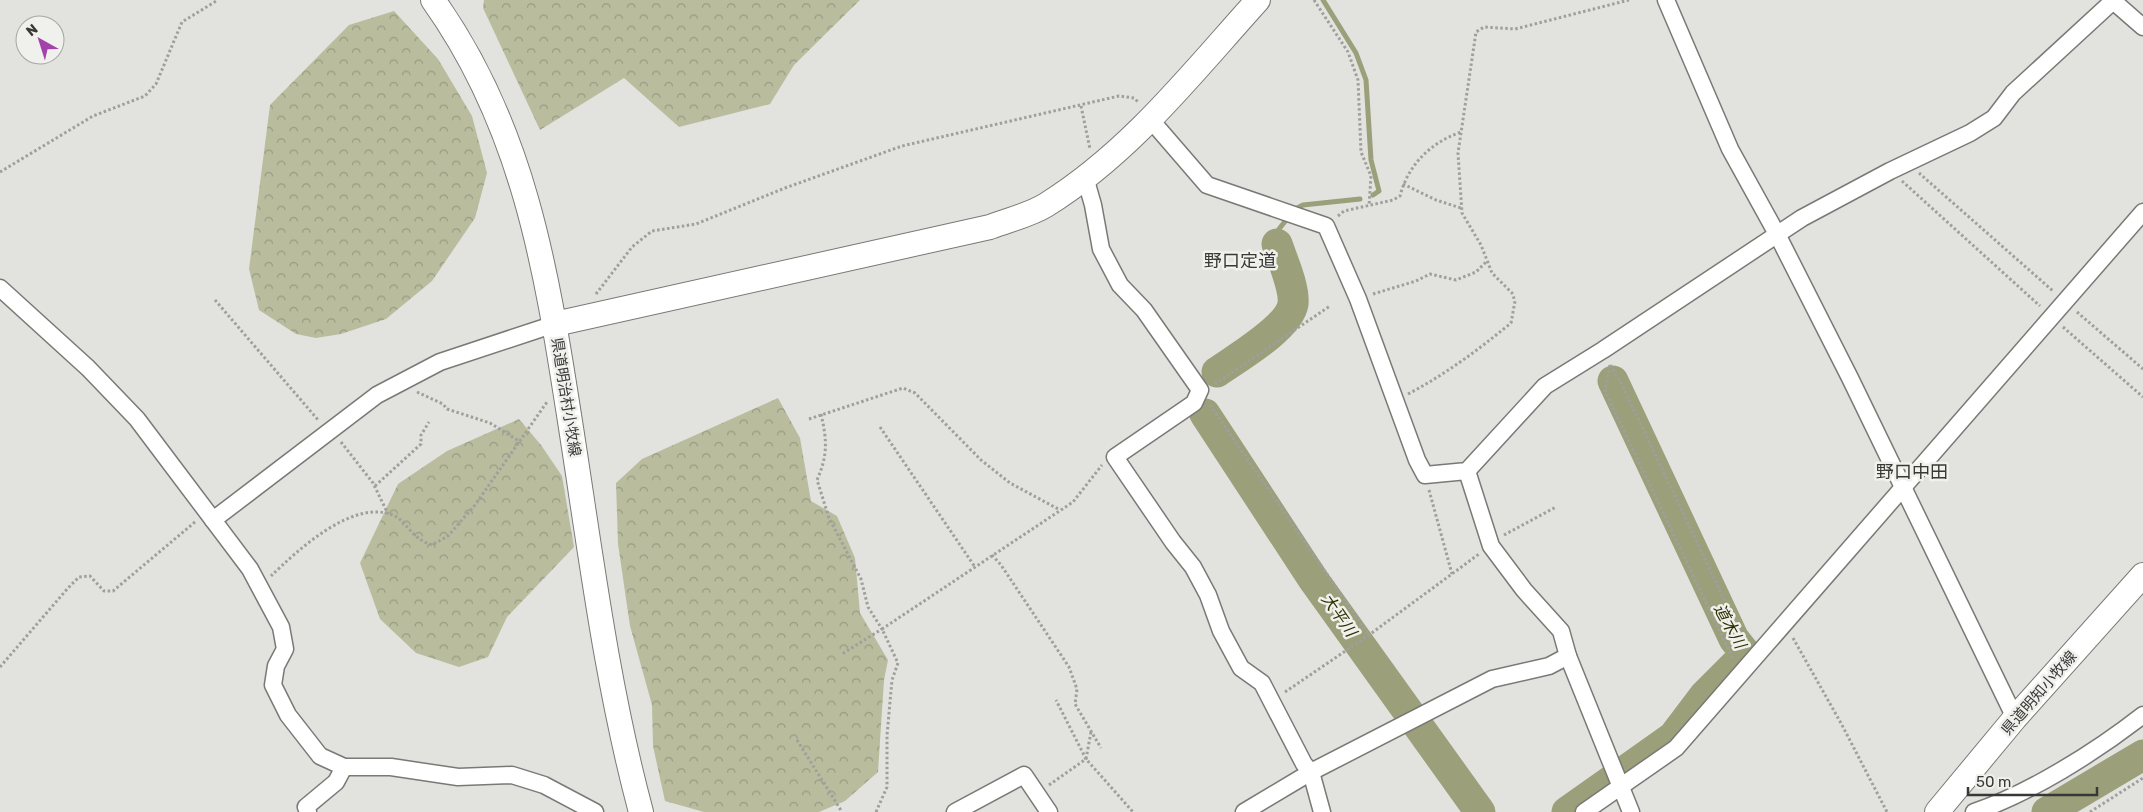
<svg xmlns="http://www.w3.org/2000/svg" width="2143" height="812" font-family="Rubik,'Noto Sans JP',sans-serif">
  <style>
    .forest { fill: url(#forest-crowns) }
    .lines { fill: none; stroke-linecap: round; stroke-linejoin: round }
    .stream { stroke: #9ba07b; stroke-width: 5 }
    .river { stroke: #9ba07b; stroke-width: 31 }
    .street-casing { stroke: #797975; stroke-width: 19 }
    .secondary-casing { stroke: #797975; stroke-width: 26 }
    .path { stroke: #9f9f9c; stroke-width: 3; stroke-dasharray: 2.5 2.5; stroke-linecap: butt }
    .street { stroke: #fff; stroke-width: 16 }
    .secondary { stroke: #fff; stroke-width: 24 }
    .labels { text-anchor: middle; dominant-baseline: central; stroke-width: 5; stroke-linejoin: round; paint-order: stroke }
    .street-label { font-size: 15px; fill: #383837; stroke: #f0f0ec }
    .water-label { font-size: 16px; font-style: italic; fill: #2e3102; stroke: #f0f0ec }
    .quarter-label { font-size: 18px; fill: #383837; stroke: #f0f0ec }
  </style>
  <defs>
    <pattern id="forest-crowns" width="20" height="18" patternUnits="userSpaceOnUse" patternTransform="scale(1.25)"><rect width="20" height="18" fill="#b9bd9e"/><path d="M2 6a3 3 0 1 1 6 0M12 15a3 3 0 1 1 6 0" fill="none" stroke="#979b82"/></pattern>
  </defs>
  <rect width="100%" height="100%" fill="#e2e3de"/>
  <!-- forest -->
  <g class="forest">
    <path d="M484 0H860L794 65 770 104 679 127 624 78 540 130 483 8Z"/>
    <path d="M394 11 438 59 472 116 487 173 475 218 432 281 386 319 341 334 316 338 296 334 259 310 249 269 270 105 349 25Z"/>
    <path d="M778 398 800 438 811 501 837 516 855 558 860 613 888 660 884 680 878 772 845 801 819 812H704L665 801 653 746 652 705 630 626 618 544 616 483 642 459Z"/>
    <path d="M519 419 541 445 562 476 574 547 507 617 488 657 459 667 416 653 380 619 360 563 398 484 447 451Z"/>
  </g>
  <g class="lines">
    <!-- stream -->
    <g class="stream">
      <path d="M1323 0 1356 53 1366 80 1371 160 1379 191 1373 195"/>
      <path d="M1293 210 1303 205 1360 199"/>
      <path d="M1277 244 1279 229 1287 219"/>
    </g>
    <!-- river -->
    <g class="river">
      <path d="M1217 372C1237 358 1289 328 1293 304 1295 288 1282 259 1277 244"/>
      <path d="M1205 414 1313 579 1480 812"/>
      <path d="M1567 812 1673 737 1704 696 1746 654 1734 639 1613 381"/>
      <path d="M2047 812 2143 755"/>
    </g>
    <!-- street casing -->
    <g class="street-casing">
      <g id="street">
        <path d="M1666 0 1730 149 1778 236 1850 378 2015 718"/>
        <path d="M2112 0 2143 27"/>
        <path d="M1150 119 1207 185 1326 226 1358 299 1417 460 1425 475 1467 471 1545 386 1603 350 1802 218 1890 171 1970 133 1994 118 2013 93 2113 1"/>
        <path d="M1085 177 1093 205 1101 249 1120 285 1144 310 1200 390 1194 403 1115 457 1173 542 1193 567 1208 595 1221 631 1241 668 1262 683 1304 764 1311 772 1322 812"/>
        <path d="M0 288 88 368 137 419 250 569 281 627 285 649 276 666 273 685 288 715 320 756 344 767H391L458 777 512 775 544 785 595 812"/>
        <path d="M1467 471 1491 546 1524 590 1561 631 1568 656 1631 812"/>
        <path d="M213 520 377 395 440 362 555 324"/>
        <path d="M308 812 306 807 336 782 344 767"/>
        <path d="M955 812 1024 775 1049 812"/>
        <path d="M1244 812 1311 772 1492 679 1549 666 1568 656"/>
        <path d="M1584 812 1676 748 2143 212"/>
        <path d="M1974 812C2029 794 2097 751 2143 715"/>
      </g>
    </g>
    <!-- secondary casing -->
    <g class="secondary-casing">
      <g id="secondary">
        <path d="M433 0C523 126 546 267 569 415 590 548 606 682 641 812"/>
        <path d="M555 324 990 227C1008 220 1030 215 1046 205 1131 152 1192 73 1258 0"/>
        <path d="M1937 812 2015 718 2143 575"/>
      </g>
    </g>
    <!-- path -->
    <g class="path">
      <path d="M1314 0 1348 52 1358 80 1361 152 1371 176 1369 206"/>
      <path d="M1081 106 1090 149"/>
      <path d="M0 172 93 116 145 96 156 84 182 22 218 0"/>
      <path d="M1919 173 2053 291"/>
      <path d="M1902 181 2040 306"/>
      <path d="M1403 184 1436 200 1461 208"/>
      <path d="M1338 216 1344 211 1393 200 1400 196C1408 165 1430 143 1461 132"/>
      <path d="M596 294 632 247 652 231 696 224 785 188 902 146 1119 96 1134 98 1139 103"/>
      <path d="M1373 294 1416 281 1430 274 1456 280 1476 272 1487 261"/>
      <path d="M215 300 319 421"/>
      <path d="M2077 312 2143 369"/>
      <path d="M2063 327 2143 397"/>
      <path d="M1610 365 1605 391 1733 659"/>
      <path d="M1610 365 1621 383 1746 645"/>
      <path d="M1215 384 1330 306"/>
      <path d="M417 392 443 404 447 409 490 423 519 441"/>
      <path d="M1408 394C1446 374 1478 350 1511 323L1515 301 1512 293 1492 273 1481 245 1462 213 1458 153 1476 32 1484 27 1515 29 1629 0"/>
      <path d="M1210 405 1369 635"/>
      <path d="M821 414C827 440 828 455 817 480L829 518 861 579 868 607 882 629 842 654"/>
      <path d="M809 419 903 388 915 393 981 460 1010 483 1060 510"/>
      <path d="M880 427 975 567"/>
      <path d="M341 442 373 483 388 514"/>
      <path d="M375 486 421 444V435L429 422"/>
      <path d="M1429 490 1452 574"/>
      <path d="M1504 535 1556 507"/>
      <path d="M992 555 1001 565 1069 667 1077 689 1075 704 1101 748"/>
      <path d="M271 576C298 550 352 499 393 515 407 521 410 538 432 545L448 536 475 505 547 402"/>
      <path d="M1793 638 1842 725 1887 812"/>
      <path d="M0 667 68 588 79 577 90 576 104 591H113L195 522"/>
      <path d="M1285 692 1369 635 1479 554"/>
      <path d="M1091 732 1086 759 1133 812"/>
      <path d="M797 740 842 812"/>
      <path d="M1049 785 1086 759 1056 700"/>
      <path d="M876 812 887 787V735L892 680 898 663 882 629 1073 502 1102 465"/>
      <path d="M2090 812 2143 778"/>
    </g>
    <!-- street -->
    <use href="#street" class="street"/>
    <!-- secondary -->
    <use href="#secondary" class="secondary"/>
  </g>
  <g class="labels">
    <!-- street labels -->
    <g class="street-label">
      <text transform="translate(566 397) rotate(81)">県道明治村小牧線</text>
      <text transform="translate(2039 693) rotate(-49)">県道明知小牧線</text>
    </g>
    <!-- water labels -->
    <g class="water-label">
      <text transform="translate(1339 615) rotate(55)">大平川</text>
      <text transform="translate(1730 626) rotate(61)">道木川</text>
    </g>
    <!-- quarter labels -->
    <g class="quarter-label">
      <text x="1240" y="261">野口定道</text>
      <text x="1912" y="472">野口中田</text>
    </g>
  </g>
  <!-- north arrow -->
  <g transform="translate(40 40) rotate(321)"><circle r="24" fill="#f0f0ec" stroke="#a6a6a4"/>
  <path d="M0-4L9 19L0 12L-9 19Z" fill="#a243ab"/>
  <text y="-8" font-size="14" font-weight="bold" text-anchor="middle" fill="#383837">N</text>
  </g>
  <!-- scale -->
  <path d="M1968 787v8h129v-8" fill="none" stroke="#383837" stroke-width="2.5"/>
  <text x="1976" y="787" font-size="15" fill="#383837" stroke="#f0f0ec" stroke-width="4" paint-order="stroke">50 m</text>
</svg>
